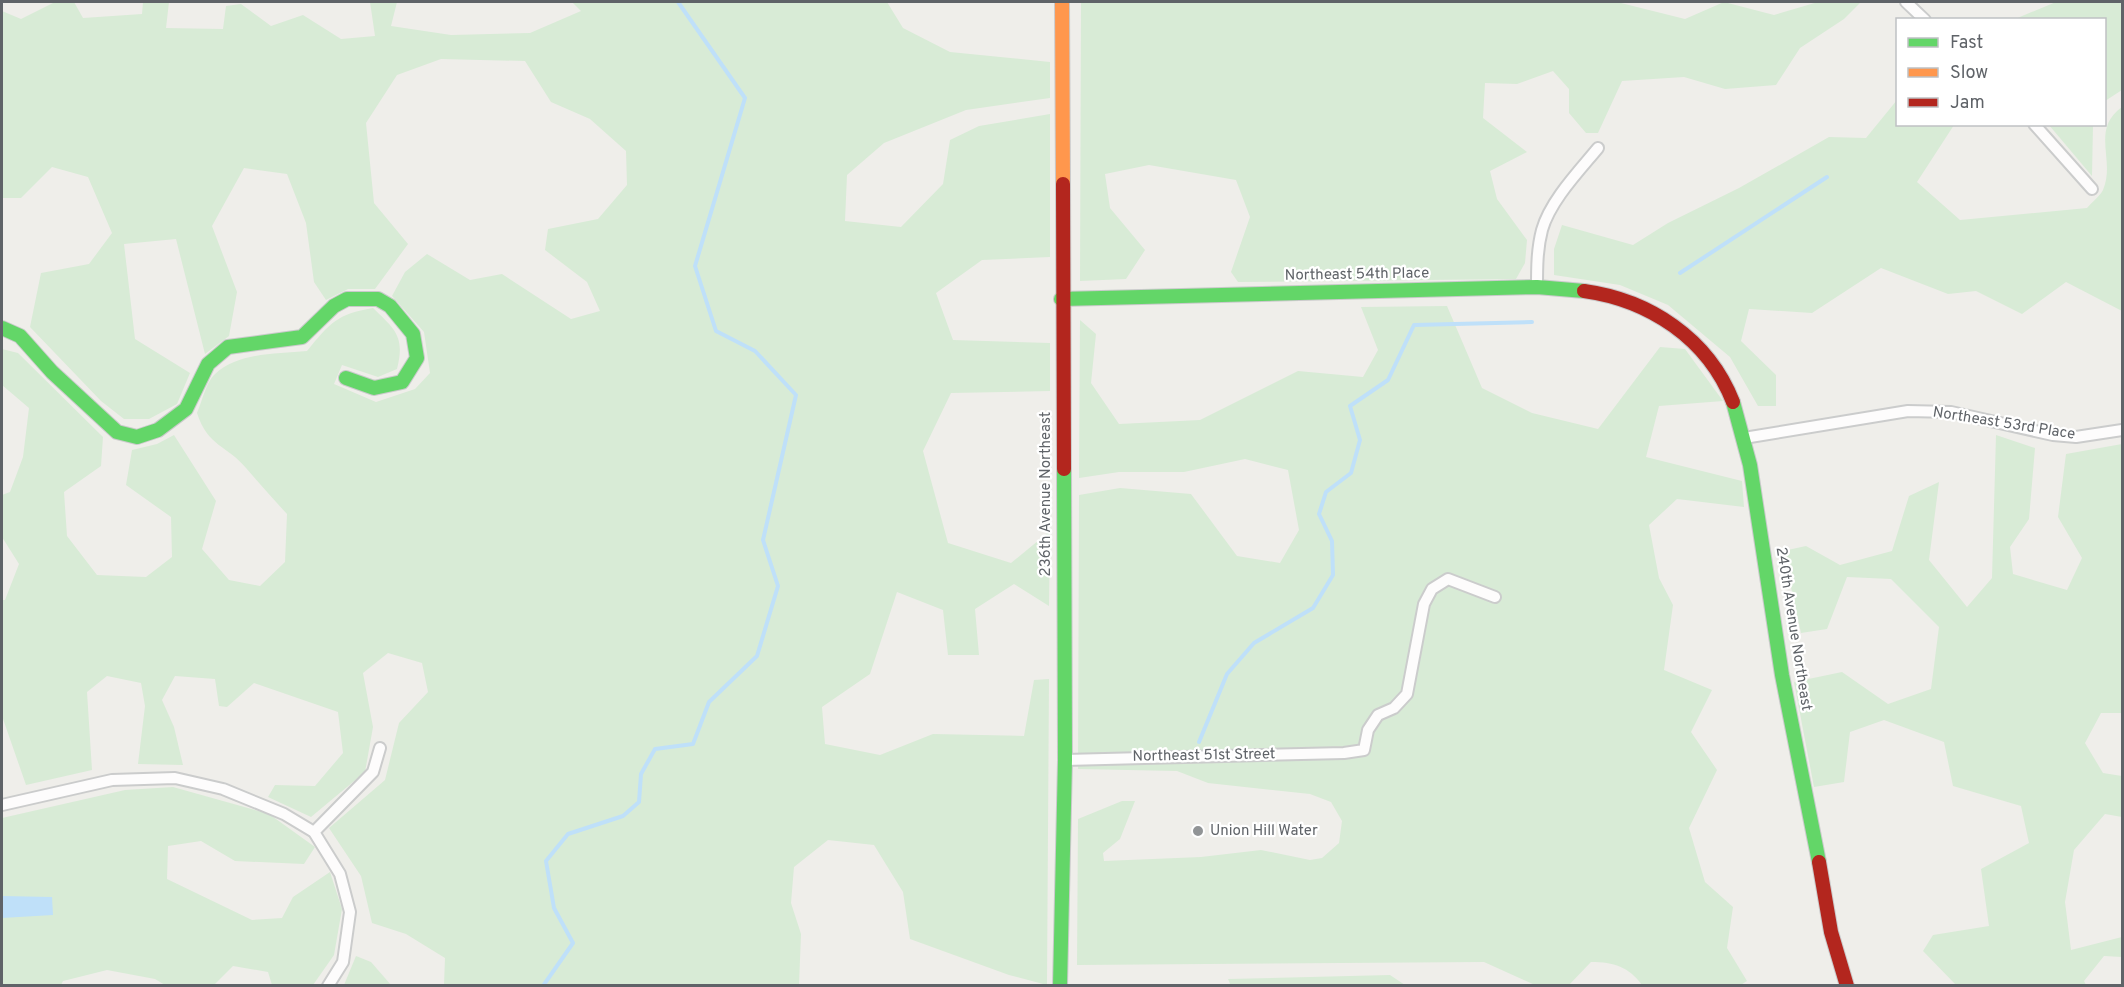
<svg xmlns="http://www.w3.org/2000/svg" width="2124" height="987" font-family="Overpass,sans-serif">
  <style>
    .green { fill: #d8ebd6 }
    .water { fill: #bfe0f9 }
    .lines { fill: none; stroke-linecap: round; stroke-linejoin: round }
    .stream { stroke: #bfe0f9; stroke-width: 4 }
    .street-casing { stroke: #cbcccc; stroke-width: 14 }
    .fast-casing { stroke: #cacacb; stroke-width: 16 }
    .slow-casing { stroke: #cacacb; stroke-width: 16 }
    .jam-casing { stroke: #cacacb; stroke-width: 16 }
    .street { stroke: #fdfcfc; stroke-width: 10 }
    .fast { stroke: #63d668; stroke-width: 14 }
    .slow { stroke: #ff974d; stroke-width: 14 }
    .jam { stroke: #b3261e; stroke-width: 14 }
    .poi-dot { fill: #919496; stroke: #fff; stroke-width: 2 }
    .labels { text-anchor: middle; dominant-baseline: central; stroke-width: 4.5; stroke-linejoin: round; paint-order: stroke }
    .street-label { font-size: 15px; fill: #5f6368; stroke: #fff }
    .poi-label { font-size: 15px; fill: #5f6368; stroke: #fff; text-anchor: start }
  </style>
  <rect width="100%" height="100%" fill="#efeeea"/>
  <!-- green -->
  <g class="green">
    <path d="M55 2H74L83 18 142 14 143 2H169L166 28 223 29 226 6 241 4 271 26 303 15 341 39 375 36 370 2H397L391 26 451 35 530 33 581 11 572 2H887L903 28 950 52 1050 62V98L966 110 884 143 847 175 845 221 901 227 943 184 950 140 979 126 1050 114V257L982 260 936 293 953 340 1050 343V391L951 393 923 451 948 543 1011 563 1050 531 1049 606 1014 584 975 609 979 655H948L943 610 897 592 870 674 822 707 825 744 880 755 933 734 1024 736 1034 680 1049 679 1047 985 1009 975 910 939 903 892 874 845 828 840 794 867 791 903 801 934 799 985H444L445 958 406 934 372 923 361 876 329 828 385 780 399 723 428 692 422 663 388 653 363 673 373 727 365 772 311 817 268 797 275 785 315 786 343 753 338 712 254 683 227 707 219 706 215 679 175 676 162 700 174 727 183 765 138 764 145 706 141 683 107 676 87 692 92 770 26 785 2 716V600H5L19 564 2 537V495L10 492 23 457 29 408 2 385V349L18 353 103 437 101 466 64 492 67 536 97 575 146 577 172 557 171 517 126 485 132 450 157 444 174 435 216 501 202 549 229 580 260 586 285 562 287 514C273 499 260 484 246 468 227 445 208 447 197 413 202 402 206 382 215 374 239 352 276 354 307 351 330 323 337 314 373 308 396 330 405 337 397 369L378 377 342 365 334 384 376 402 415 389 430 373 424 332 392 296 405 272 427 254 470 280 502 274 571 319 600 311 587 282 545 250 548 229 598 219 627 185 626 151 590 119 551 102 525 61 441 59 397 75 366 123 374 203 408 244 375 289H348L326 300 314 282 306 223 287 174 244 168 212 226 237 292 229 336 205 354 176 239 124 244 135 339 190 373 177 404 149 419H124L101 401 30 327 41 273 89 264 112 233 88 177 52 167 21 198H2V11L21 19Z"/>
    <path d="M1081 2H1617L1685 19 1724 2 1774 15 1818 2H1861L1844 19 1800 48 1776 85 1725 89 1684 77 1622 81 1598 133H1586L1569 113V89L1553 71 1517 84 1485 83 1483 118 1527 152 1490 171 1497 199 1527 240 1525 263 1516 279 1238 282 1231 272 1250 217 1236 180 1149 165 1105 174 1110 208 1145 250 1126 279 1080 281Z"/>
    <path d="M2056 2H2122V90L2105 101 2104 20 2015 19Z"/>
    <path d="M1897 100 1898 124 1954 125 1917 182 1960 220 2087 208C2092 202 2100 196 2103 190 2116 160 2090 130 2122 107V311L2066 282 2022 314 1976 291 1948 294 1881 268 1812 313 1749 309 1741 341 1776 375V406H1758L1730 357 1668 305 1620 285 1554 275V249L1562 225 1633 245 1668 223 1739 188 1829 137 1866 138Z"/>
    <path d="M2049 125H2093L2092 176Z"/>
    <path d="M1447 306 1482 388 1532 413 1598 429 1660 347 1685 349 1723 401 1659 406 1646 457 1742 481 1744 507 1677 499 1649 525 1659 578 1673 605 1664 670 1712 690 1691 732 1717 770 1689 828 1705 882 1733 907 1727 948 1747 981 1739 986 1642 985C1629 967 1614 962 1591 962L1568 986 1535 985 1484 962 1077 965 1078 819 1122 801H1135L1120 839 1103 853 1104 861 1201 857 1261 850 1310 860 1322 858 1339 843 1342 821 1331 802 1310 794 1208 783 1177 771 1078 769 1079 495 1120 488 1191 494 1237 556 1280 563 1299 530 1288 470 1245 459 1184 472H1119L1079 478 1080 320 1096 334 1091 383 1119 424 1200 420 1298 371 1363 377 1378 350 1361 307Z"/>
    <path d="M1996 435 2035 448 2029 519 2010 547 2013 574 2067 590 2082 558 2058 517 2066 454 2122 444V713H2101L2085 743 2103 773 2122 776V817L2105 814 2074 850 2065 902 2071 950 2122 937V957L2104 956 2084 981 2086 985H1956L1923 951 1933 935 1989 926 1981 869 2029 843 2021 806 1953 786 1944 742 1884 720 1850 732 1844 782 1814 787 1794 682 1842 672 1888 704 1931 689 1939 627 1891 579 1847 577 1827 629 1801 633 1783 551 1806 546 1840 565 1892 551 1909 496 1939 482 1929 560 1967 607 1992 578Z"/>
    <path d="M173 787 269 814 315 847 304 864 235 861 201 841 168 846 167 879 252 920 282 918 293 897 330 872 342 909 334 955 313 985H272L268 972 233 966 214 985H165L155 979 107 970 63 981 61 985H2V818L125 790Z"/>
    <path d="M356 956 371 962 391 985H344Z"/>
    <path d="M1390 975 1405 985 1231 986 1228 979Z"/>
  </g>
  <!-- water -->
  <path class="water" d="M2 896 52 897 53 915 2 918Z"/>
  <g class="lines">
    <!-- stream -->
    <g class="stream">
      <path d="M1680 273 1827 177"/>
      <path d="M1199 742 1227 674 1254 643 1313 608 1333 575 1332 541 1319 514 1326 492 1351 473 1360 440 1350 406 1388 380 1414 325 1532 322"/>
      <path d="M543 986 573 943 554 908 546 861 568 834 623 816 639 802 641 774 655 749 693 744 709 702 757 656 778 586 763 540 796 395 755 351 716 331 695 266 745 98 678 2"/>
    </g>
    <!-- street casing -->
    <g class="street-casing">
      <g id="street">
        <path d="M1906 2 1925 20"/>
        <path d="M2034 124 2092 189"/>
        <path d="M1537 287C1537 268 1537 249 1542 230 1550 201 1579 171 1598 148"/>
        <path d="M1744 438 1908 411 1951 412 2053 435 2076 437 2122 430"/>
        <path d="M1065 760 1344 753 1364 750 1368 730 1378 715 1394 708 1407 694 1424 604 1432 589 1448 579 1495 597"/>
        <path d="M2 805 112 780 175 778 223 789 284 814 314 832 340 874 350 912 343 962 328 986"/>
        <path d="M314 832 373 772 380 748"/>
      </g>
    </g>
    <!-- fast casing -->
    <g class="fast-casing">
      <g id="fast">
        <path d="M1061 299 1537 287 1584 291"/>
        <path d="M2 328 20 336 52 372 117 432 137 437 158 430 186 409 208 364 228 347 302 337 334 306 347 299H378L390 306 413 334 417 358 402 382 374 388 346 378"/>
        <path d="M1733 402 1750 465 1782 675 1819 862"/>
        <path d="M1060 986 1065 760 1064 469"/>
      </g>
    </g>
    <!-- slow casing -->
    <g class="slow-casing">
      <path id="slow" d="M1062 2 1063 184"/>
    </g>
    <!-- jam casing -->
    <g class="jam-casing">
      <g id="jam">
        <path d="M1063 184 1064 469"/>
        <path d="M1584 291C1649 300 1708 338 1733 402"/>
        <path d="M1819 862 1831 932 1847 986"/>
      </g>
    </g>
    <!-- street -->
    <use href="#street" class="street"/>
    <!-- fast -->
    <use href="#fast" class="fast"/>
    <!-- slow -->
    <use href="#slow" class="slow"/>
    <!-- jam -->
    <use href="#jam" class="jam"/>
  </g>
  <!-- markers -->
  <circle class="poi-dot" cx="1198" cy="831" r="6"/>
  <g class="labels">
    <!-- street labels -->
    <g class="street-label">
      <text transform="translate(1357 275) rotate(-1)">Northeast 54th Place</text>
      <text transform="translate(2004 424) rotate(9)">Northeast 53rd Place</text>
      <text transform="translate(1046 494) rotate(-90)">236th Avenue Northeast</text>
      <text transform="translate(1793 629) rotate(81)">240th Avenue Northeast</text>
      <text transform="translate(1204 756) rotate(-1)">Northeast 51st Street</text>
    </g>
    <!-- poi labels -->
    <g class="poi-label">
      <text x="1210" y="831">Union Hill Water</text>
    </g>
  </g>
  <!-- border -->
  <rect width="2124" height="987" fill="none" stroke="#5f6368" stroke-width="6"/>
  <!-- legend -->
  <rect x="1896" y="18" width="210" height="108" fill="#ffffff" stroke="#bfc1c3" stroke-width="1.5"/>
  <rect x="1908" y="38" width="30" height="9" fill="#63d668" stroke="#bfc1c3" stroke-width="1.5"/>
  <text x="1950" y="48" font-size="18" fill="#5f6368">Fast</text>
  <rect x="1908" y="68" width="30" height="9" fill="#ff974d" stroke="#bfc1c3" stroke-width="1.5"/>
  <text x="1950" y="78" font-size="18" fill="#5f6368">Slow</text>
  <rect x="1908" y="98" width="30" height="9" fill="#b3261e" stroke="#bfc1c3" stroke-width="1.5"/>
  <text x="1950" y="108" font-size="18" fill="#5f6368">Jam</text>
</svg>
